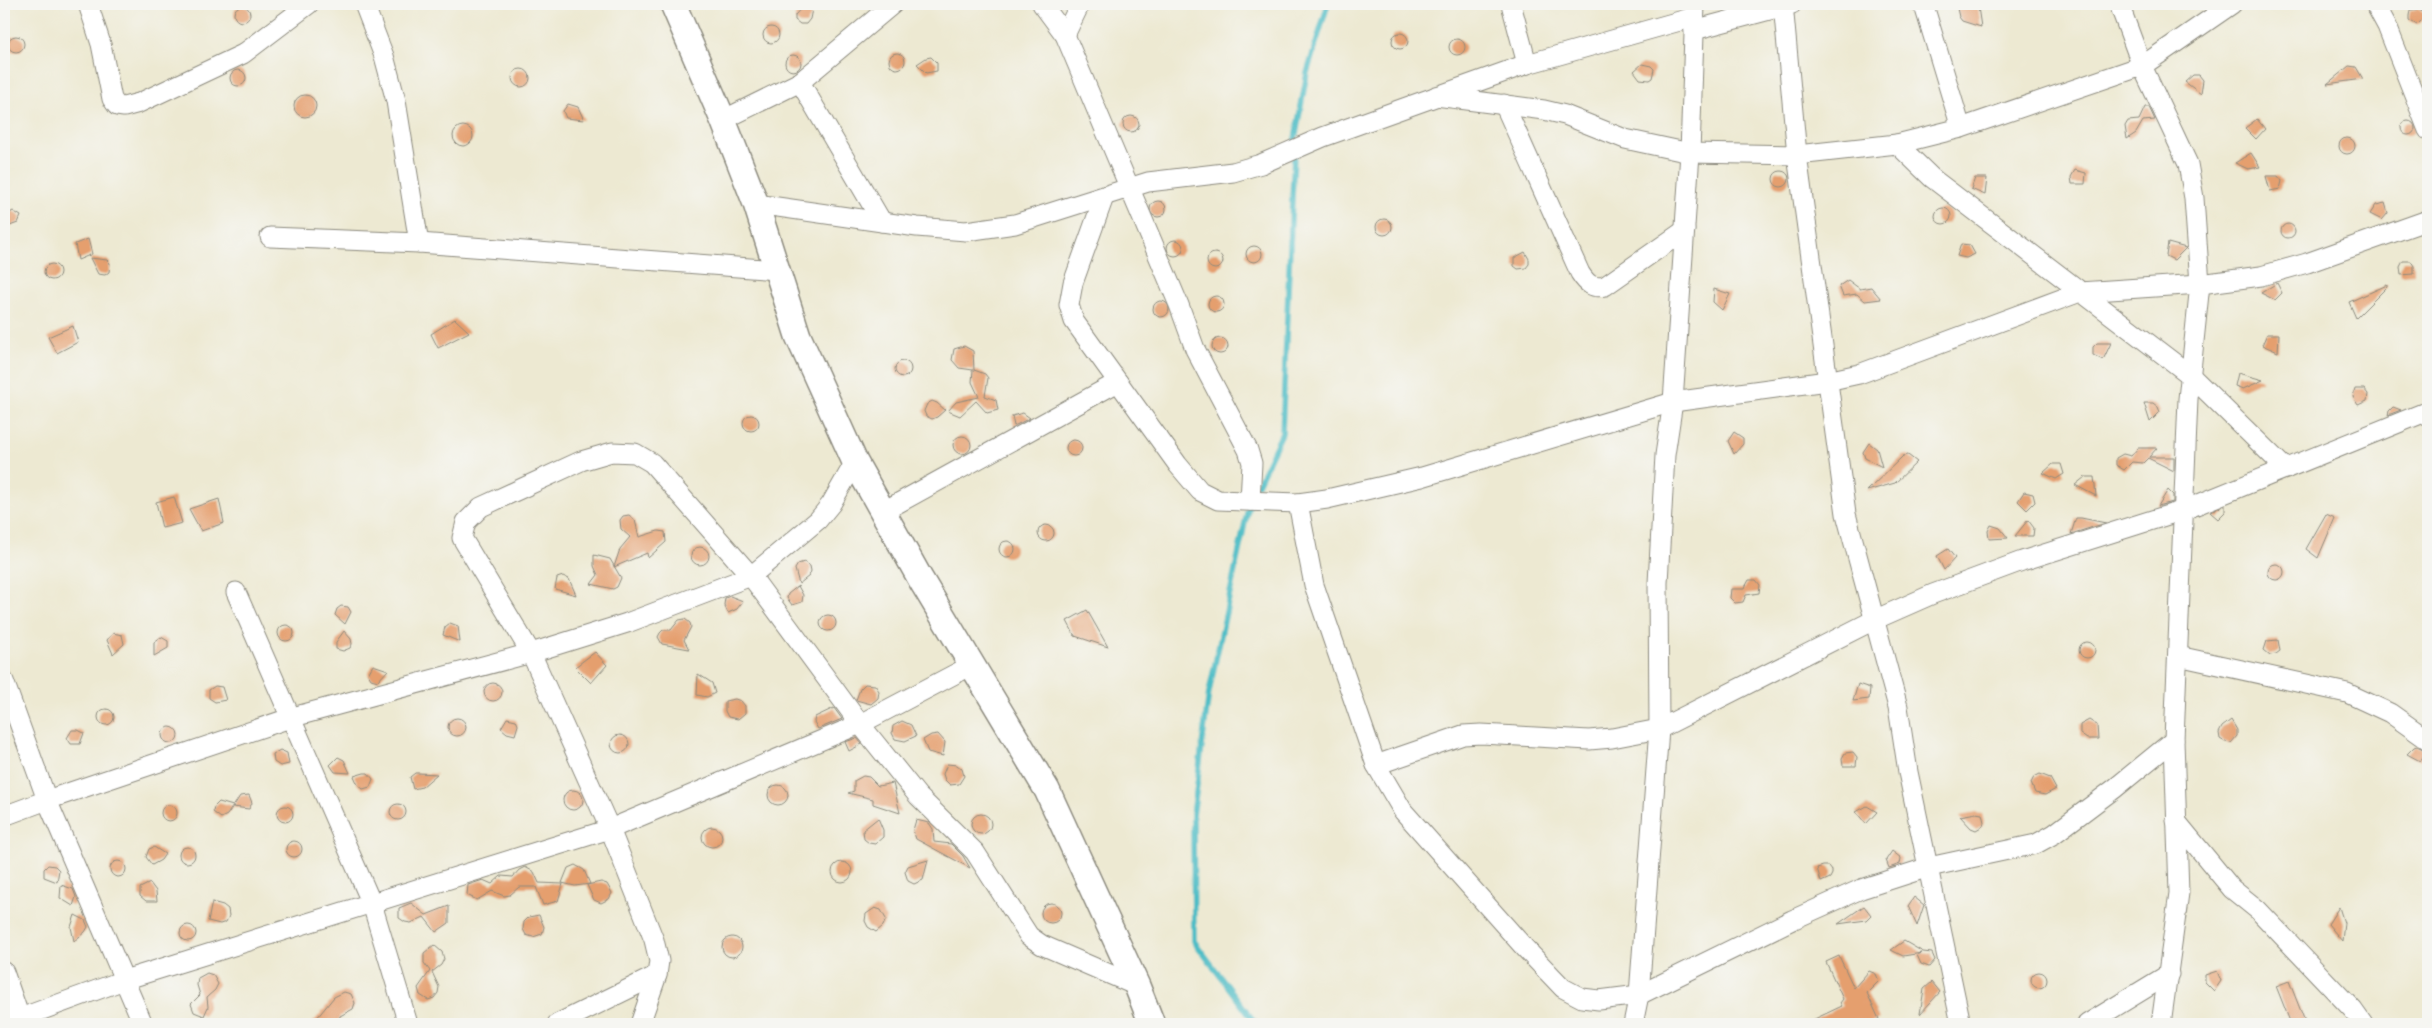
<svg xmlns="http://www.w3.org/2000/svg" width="2432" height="1028" font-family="Pangolin,sans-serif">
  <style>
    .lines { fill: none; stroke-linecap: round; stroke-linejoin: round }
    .stream { stroke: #4fbdc6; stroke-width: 5.5 }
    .building { fill: #e59f6e }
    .minor-casing { stroke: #8c8a7e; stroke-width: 21 }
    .major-casing { stroke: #8c8a7e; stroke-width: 28 }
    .minor { stroke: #fff; stroke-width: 19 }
    .major { stroke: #fff; stroke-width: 25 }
  </style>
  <rect width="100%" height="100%" fill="#f6f6f2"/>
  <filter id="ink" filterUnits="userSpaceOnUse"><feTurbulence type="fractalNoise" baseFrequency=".02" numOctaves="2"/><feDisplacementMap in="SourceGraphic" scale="10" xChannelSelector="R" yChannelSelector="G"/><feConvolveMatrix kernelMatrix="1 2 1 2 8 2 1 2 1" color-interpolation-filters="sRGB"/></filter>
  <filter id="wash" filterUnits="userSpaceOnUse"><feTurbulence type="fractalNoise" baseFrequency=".0096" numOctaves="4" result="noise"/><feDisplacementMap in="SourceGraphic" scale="20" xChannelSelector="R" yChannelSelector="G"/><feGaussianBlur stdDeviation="1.12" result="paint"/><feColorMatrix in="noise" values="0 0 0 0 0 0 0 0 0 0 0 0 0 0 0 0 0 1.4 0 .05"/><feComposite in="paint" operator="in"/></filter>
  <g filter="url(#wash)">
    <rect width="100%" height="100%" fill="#ede9d2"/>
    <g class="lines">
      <!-- stream -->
      <g class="stream">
        <path d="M1294 145 1307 73 1328 4"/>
        <path d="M1258 484 1282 433 1294 154"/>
        <path d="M1249 504 1209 692 1193 816 1194 941 1256 1024"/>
      </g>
    </g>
    <g id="blocks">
      <!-- building -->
      <g class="building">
        <path d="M805 4H813L810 19 806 24H800L795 20V15Z"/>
        <path d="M1956 4 1978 7 1981 27 1962 21 1959 17Z"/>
        <circle cx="242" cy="14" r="8"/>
        <path d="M2418 9 2427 15 2417 25 2409 20V16L2410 10Z"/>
        <circle cx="771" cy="35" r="8"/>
        <circle cx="1400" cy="41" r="8"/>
        <circle cx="16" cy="44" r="8"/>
        <circle cx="1457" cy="47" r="8"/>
        <circle cx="897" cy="61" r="8"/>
        <circle cx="793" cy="63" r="8"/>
        <path d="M931 57 937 63V71L926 73 917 64 926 58Z"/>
        <path d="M1642 64 1651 66 1654 69 1652 78 1649 80 1640 79 1634 71Z"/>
        <path d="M2349 66 2356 67 2363 79 2327 84Z"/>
        <circle cx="521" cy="78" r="9"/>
        <circle cx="238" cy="78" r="8"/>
        <path d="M2193 75H2199L2203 80 2201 94 2185 82Z"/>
        <circle cx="305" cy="106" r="11"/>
        <path d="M568 104 578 107 584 120 566 118 563 111Z"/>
        <path d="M2145 107H2149L2155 120 2143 121 2136 133 2127 139 2125 126 2128 121 2139 120Z"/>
        <circle cx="1131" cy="124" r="8"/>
        <path d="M2257 119 2265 129 2256 139 2245 128Z"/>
        <circle cx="2408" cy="128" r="7"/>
        <circle cx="463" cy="136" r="10"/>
        <circle cx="2347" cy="146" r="8"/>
        <path d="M2251 153 2260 167 2248 169 2235 163Z"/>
        <path d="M2075 170 2086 173 2085 184H2072L2071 177Z"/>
        <circle cx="1781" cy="179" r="8"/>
        <path d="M2266 176H2278L2282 181 2280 189 2270 191Z"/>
        <path d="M1975 178H1987L1985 195 1971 189Z"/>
        <circle cx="1158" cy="209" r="8"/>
        <path d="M2385 203 2388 213 2382 220 2370 214 2376 205Z"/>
        <circle cx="1943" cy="216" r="8"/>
        <path d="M13 211 21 216 18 223 4 228 5 216Z"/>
        <circle cx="1384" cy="227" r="8"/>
        <circle cx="2288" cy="231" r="7"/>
        <path d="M88 239 92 254 78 260 75 244Z"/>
        <circle cx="1175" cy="248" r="8"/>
        <path d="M2168 243 2186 248 2174 260 2166 256Z"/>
        <path d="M1961 244 1970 245 1975 254 1966 258 1957 256Z"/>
        <circle cx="1254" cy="254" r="8"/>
        <path d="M1525 252 1529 259V264L1526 268 1518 269 1514 266V258Z"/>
        <circle cx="1215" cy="261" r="8"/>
        <path d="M90 258 107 260 110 263 109 272 105 275 98 274Z"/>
        <path d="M2403 261H2411L2414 266V274L2401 275 2400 267Z"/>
        <circle cx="52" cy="272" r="8"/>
        <path d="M1848 280 1860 289 1871 287 1881 299 1865 301 1857 294 1843 296 1839 286Z"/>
        <path d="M2277 283 2282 293 2275 300 2261 293Z"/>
        <path d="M2387 285V287L2356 318 2349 302Z"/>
        <path d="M1714 289 1730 294 1722 310 1713 302Z"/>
        <circle cx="1216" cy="304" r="8"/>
        <circle cx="1161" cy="309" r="8"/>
        <path d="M455 319 469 332 438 348 431 334Z"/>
        <path d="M73 326 78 342 57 353 48 337Z"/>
        <path d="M2267 334H2279L2278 352 2262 345Z"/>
        <circle cx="1220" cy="346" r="8"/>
        <path d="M2097 343H2111L2103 360 2093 355V347Z"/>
        <path d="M964 346 973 351 974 370 985 374 988 378 985 396 996 400 998 410 987 413 976 401 960 416 948 411 956 402 979 397 972 382 973 370 959 368 952 360 954 349Z"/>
        <circle cx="903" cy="369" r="8"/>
        <path d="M2238 373 2263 380 2243 389 2235 386Z"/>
        <path d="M2355 389H2364L2368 394 2367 401 2358 405 2353 397Z"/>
        <path d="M932 401 937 403 945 410 937 417 932 419 926 416 924 411 927 404Z"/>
        <path d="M2144 403H2153L2158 407 2160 412 2150 422Z"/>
        <path d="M2393 407 2401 410 2388 415 2389 411Z"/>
        <path d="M1023 413 1030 418 1014 426 1012 416Z"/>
        <circle cx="751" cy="423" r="8"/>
        <path d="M1734 432 1743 438V444L1734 454 1728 441Z"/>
        <circle cx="962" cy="445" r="9"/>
        <circle cx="1074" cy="448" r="8"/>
        <path d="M1869 443 1877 449 1882 467 1865 458 1863 452Z"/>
        <path d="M2138 448H2157L2149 457H2174V471L2148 458 2143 463 2132 462 2124 470 2116 465V458L2123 454 2131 456Z"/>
        <path d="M1908 455 1917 462 1895 483 1867 491 1903 456Z"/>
        <path d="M2053 464H2061L2064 474 2056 479 2043 473Z"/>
        <path d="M2085 477H2094L2096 496 2075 485Z"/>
        <path d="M2168 490 2173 495V502L2158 506Z"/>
        <path d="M2024 492 2033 494 2035 502 2027 510 2018 501Z"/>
        <path d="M174 497 182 523 162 528 156 502Z"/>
        <path d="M219 499 224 523 201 531 189 509Z"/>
        <path d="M2225 505V512L2218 519 2210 512Z"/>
        <path d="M2326 514 2335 518 2318 558 2306 549Z"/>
        <path d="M629 515 635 520 639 537 658 531 665 532 666 542 648 558 647 553 614 567 620 549 630 537 621 529 620 520 623 516Z"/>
        <path d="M2076 518H2081L2106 523 2071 534Z"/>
        <path d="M2028 520 2034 528 2033 536H2015Z"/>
        <circle cx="1046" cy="533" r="8"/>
        <path d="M1991 525 2000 528 2008 538 1989 539 1988 531Z"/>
        <circle cx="1007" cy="549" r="8"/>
        <circle cx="700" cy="556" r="9"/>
        <path d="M1948 549 1955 558 1944 570 1937 556Z"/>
        <path d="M594 555 610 559 621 578 617 587 613 589 591 584 598 575 594 566Z"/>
        <path d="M804 562 810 566 811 571 809 576 799 584 795 569 798 564Z"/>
        <circle cx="2276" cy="572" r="8"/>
        <path d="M563 576 569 579 576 595 555 589 557 578Z"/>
        <path d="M1749 580H1756L1760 585 1759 593 1746 595 1743 602 1735 603 1730 598 1731 589H1744Z"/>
        <path d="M798 586 803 595 802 602 792 605 787 598 788 594Z"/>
        <path d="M730 596 743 601 737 609 728 613 724 605 725 598Z"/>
        <path d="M341 606 348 607 351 612 345 624 335 615 337 609Z"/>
        <path d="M1087 610 1108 647 1075 636 1067 621Z"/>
        <circle cx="828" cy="623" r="8"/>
        <path d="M685 619 690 623 691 627 684 640 689 649 662 644 658 637 660 633 663 630H671L679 620Z"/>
        <path d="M450 623 458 626 460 642 443 635 445 627Z"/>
        <circle cx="286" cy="633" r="8"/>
        <path d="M344 631 351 639 352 644 350 648 343 651 336 649V642Z"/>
        <path d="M113 633 122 635 124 644 113 654 107 640Z"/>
        <path d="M161 637 168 641V648L154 656V642Z"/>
        <path d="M2278 640 2280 651 2276 654 2270 655 2264 650 2267 641Z"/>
        <circle cx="2087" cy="650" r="8"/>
        <path d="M595 652 607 665 591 683 575 667Z"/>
        <path d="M373 665 388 670 378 681 371 679 368 674Z"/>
        <path d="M698 674 712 683 715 693 707 697 697 695Z"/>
        <circle cx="493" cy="692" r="9"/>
        <path d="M865 684 875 685 879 691 878 698 871 704 856 700 860 689Z"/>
        <path d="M1858 684 1870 688 1869 699 1853 701Z"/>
        <path d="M215 686 222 687 226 700 215 702 209 698V690Z"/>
        <path d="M735 699 741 701 745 706V713L738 719 728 717 725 711V701Z"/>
        <path d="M834 708 842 719 818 729 814 722 815 717Z"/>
        <circle cx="106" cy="717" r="8"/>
        <path d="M507 718 516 720 518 725 515 735 507 733 501 728Z"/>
        <circle cx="457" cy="727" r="9"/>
        <path d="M2089 720 2097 725 2098 739H2087L2080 734V725Z"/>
        <path d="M2231 720 2237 730V736L2231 743 2225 742 2220 739 2219 733 2222 727Z"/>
        <path d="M902 721 911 725 916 736 905 741 895 739 892 733 893 726Z"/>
        <circle cx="170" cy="735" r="8"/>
        <path d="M72 730H78L84 733 80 744H71L67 738Z"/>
        <path d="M938 734 945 742 943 756 928 752 923 740 931 735Z"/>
        <circle cx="620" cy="744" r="9"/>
        <path d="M857 738 862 744 849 751 845 742Z"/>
        <path d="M2417 746 2427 751 2420 761 2407 754 2414 747Z"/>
        <path d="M280 750 287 753 289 764 280 766 274 762 273 754Z"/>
        <path d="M1853 752 1857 757 1856 766H1843L1842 758 1845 753Z"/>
        <path d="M338 757 344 760 350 773 335 772 330 765Z"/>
        <path d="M947 764 957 765 962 769 964 776 959 784 950 785 945 780 943 774Z"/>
        <path d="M364 773H368L373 779 370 787 363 789 358 785 354 776Z"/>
        <path d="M415 773H418L437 774 422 787 413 789 410 777Z"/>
        <path d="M2040 774 2050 778 2056 789 2045 795 2035 793 2031 783 2034 777Z"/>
        <path d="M863 776 869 777 878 786 893 783 900 813 873 804V799L848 793 854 791V781Z"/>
        <circle cx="778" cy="795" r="10"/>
        <circle cx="573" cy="800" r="10"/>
        <path d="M249 795 252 803 249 809 233 807 240 796Z"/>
        <path d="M219 802 233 806 227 815 221 818 213 812 214 807Z"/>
        <circle cx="398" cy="812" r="8"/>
        <circle cx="169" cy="813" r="8"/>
        <circle cx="285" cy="814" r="8"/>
        <path d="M1867 806 1877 812 1866 824 1856 812Z"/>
        <path d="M1976 813 1982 814 1984 822 1983 826 1976 830 1971 828 1960 816Z"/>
        <circle cx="981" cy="824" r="10"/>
        <path d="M878 818 883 830V837L875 844 869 843 864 839 863 830Z"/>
        <path d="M916 820 929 823 933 829 934 842 951 844 963 856 970 868 916 839 913 830Z"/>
        <circle cx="712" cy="837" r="10"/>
        <circle cx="294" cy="849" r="8"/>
        <circle cx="187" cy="855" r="8"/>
        <path d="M154 847 165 854 161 860 152 865 146 857 149 849Z"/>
        <path d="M1892 851 1901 858 1900 864 1889 868 1886 860Z"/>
        <path d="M928 860 923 880 914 884 908 881 905 872 908 866Z"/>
        <circle cx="118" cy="869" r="8"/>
        <circle cx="842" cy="872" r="10"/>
        <path d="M48 865 55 866 59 870 57 882 44 877V869Z"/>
        <path d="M575 865 584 870 590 884 575 886 562 883 568 868Z"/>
        <path d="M1823 866H1828L1832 871V874L1830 878 1821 882 1817 868Z"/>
        <path d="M525 867 534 872 539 883 563 884 558 901 543 905 536 887H519L510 895 504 896 492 891 477 900 467 895 468 885 483 880 492 884 501 876 513 877 519 870Z"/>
        <path d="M601 882 607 884 612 893 609 899 601 903 594 900 587 885Z"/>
        <path d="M150 883 156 891 157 901H146L140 896V888Z"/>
        <path d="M61 885 73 889 76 897 73 906 60 898Z"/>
        <path d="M1914 897 1924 905 1917 926 1908 906Z"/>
        <path d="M212 902 223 905 228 909 229 916 226 922 220 924 208 921Z"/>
        <circle cx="1051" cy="913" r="10"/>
        <path d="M411 903 426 915 449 906V923L436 932 424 917 411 923 405 922 399 918V908Z"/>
        <path d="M1864 906 1871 915 1866 920 1838 924Z"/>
        <path d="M2339 907 2344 923 2342 941 2328 924Z"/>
        <path d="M875 908 881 910 886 919 883 926 876 932 868 927 865 921 866 914Z"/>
        <path d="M75 915 85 920 88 927 85 932 74 941 71 927Z"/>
        <path d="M539 915 544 927 542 934 533 937 526 935 523 929 524 922 529 917Z"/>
        <circle cx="188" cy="933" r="8"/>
        <circle cx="732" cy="947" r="10"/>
        <path d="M1904 941 1923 952 1932 953 1935 960 1929 967 1921 964 1917 955 1922 953 1903 956 1891 950Z"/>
        <path d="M434 945 442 952 444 959 441 965 432 972 439 987 438 993 434 998 428 1000 420 995 418 988 430 971 424 963V953Z"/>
        <path d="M1839 956 1854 988 1869 971 1876 974 1879 981 1867 993 1879 1019 1866 1024H1804L1842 1006 1840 1003 1843 999 1826 962Z"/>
        <path d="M2217 971 2221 981 2214 991 2205 982V975Z"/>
        <circle cx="2039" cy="980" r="8"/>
        <path d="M207 973 213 975 218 984 215 990 207 997 208 1007 204 1016 194 1012 191 1004 200 995 197 985 198 978Z"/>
        <path d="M2289 981 2306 1024H2291L2276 986Z"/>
        <path d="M1932 982 1940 992 1920 1014 1924 989Z"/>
        <path d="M344 992 351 994 355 1003 353 1009 340 1016 338 1024H312L334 997Z"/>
      </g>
    </g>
  </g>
  <g filter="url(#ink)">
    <use href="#blocks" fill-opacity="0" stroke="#8c8a7e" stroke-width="1"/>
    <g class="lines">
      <!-- minor casing -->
      <g class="minor-casing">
        <g id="minor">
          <path d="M88 4 101 44 112 99 117 106 124 107 139 103 243 54 309 4"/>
          <path d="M364 4 384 56 396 101 419 243"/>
          <path d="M1042 4 1065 35 1179 305 1195 349 1248 450 1252 463 1250 501"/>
          <path d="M1511 4 1527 64"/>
          <path d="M1783 4 1797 155 1846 514 1898 707 1908 772 1961 1024"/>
          <path d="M1922 4 1925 9 1961 128"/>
          <path d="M2119 4 2142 66 2188 164 2194 198 2200 284 2188 399 2174 740 2179 893 2161 1024"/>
          <path d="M2375 4 2387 26 2428 130"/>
          <path d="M1694 30 1792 4"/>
          <path d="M1065 35 1080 4"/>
          <path d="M800 82 882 222"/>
          <path d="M1436 96 1544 110 1565 115 1625 139 1690 153 1797 155 1897 144 1932 178 2190 375 2286 469"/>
          <path d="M1504 104 1580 273C1587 284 1593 289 1605 286L1685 230"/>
          <path d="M723 120 800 82 893 4"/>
          <path d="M1897 144 1961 128 2142 66 2232 4"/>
          <path d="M1104 197 1073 283 1069 305 1074 321 1178 465 1200 491 1218 500 1298 503 1327 499 1422 477 1673 402 1827 381 1859 374 2080 292 2200 284 2261 276 2307 263 2428 220"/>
          <path d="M756 204 917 227 966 231 1015 224 1148 182 1233 172 1261 164 1323 137 1527 64 1694 17"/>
          <path d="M270 237 419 243 777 270"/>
          <path d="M1298 503 1314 585 1376 765 1403 811 1523 946 1563 988 1582 998 1599 1000 1639 995 1792 920 1861 889 1929 867 2036 844 2054 834 2114 789 2174 740"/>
          <path d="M882 512 1118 382"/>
          <path d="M236 592 372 904 408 1024"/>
          <path d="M2178 656 2347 693 2390 713 2428 740"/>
          <path d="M4 681 47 800 143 1024"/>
          <path d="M1376 765 1463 735 1481 734 1589 740 1612 738 1659 729 1874 620 1933 594 2022 561 2184 510 2428 411"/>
          <path d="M4 816 47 800 293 717 531 653 627 623 751 576 818 520 831 504 855 462"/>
          <path d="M2176 821 2232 889 2258 910 2353 1010 2363 1024"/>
          <path d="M4 972 20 1018"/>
          <path d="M4 1024 124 980 610 829 860 724 972 665"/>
          <path d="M557 1024 657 975"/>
          <path d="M640 1024 657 975 659 961 654 940 610 829 531 653 462 538 466 522 481 507 581 461 612 452 635 453 652 463 751 576 860 724 918 796 975 852 1029 936 1042 945 1137 986"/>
          <path d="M1633 1024 1639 995 1659 729 1658 583 1665 455 1673 402 1690 153 1695 4"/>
          <path d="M2087 1024 2169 974"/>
        </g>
      </g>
      <!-- major casing -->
      <g class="major-casing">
        <path id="major" d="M673 4 723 120 756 204 798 336 855 462 921 580 1047 790 1137 986 1152 1024"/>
      </g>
      <!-- minor -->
      <use href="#minor" class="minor"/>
      <!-- major -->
      <use href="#major" class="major"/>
    </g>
  </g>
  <!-- margin -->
  <rect width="2432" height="1028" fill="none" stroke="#f6f6f2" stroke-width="20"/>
</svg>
